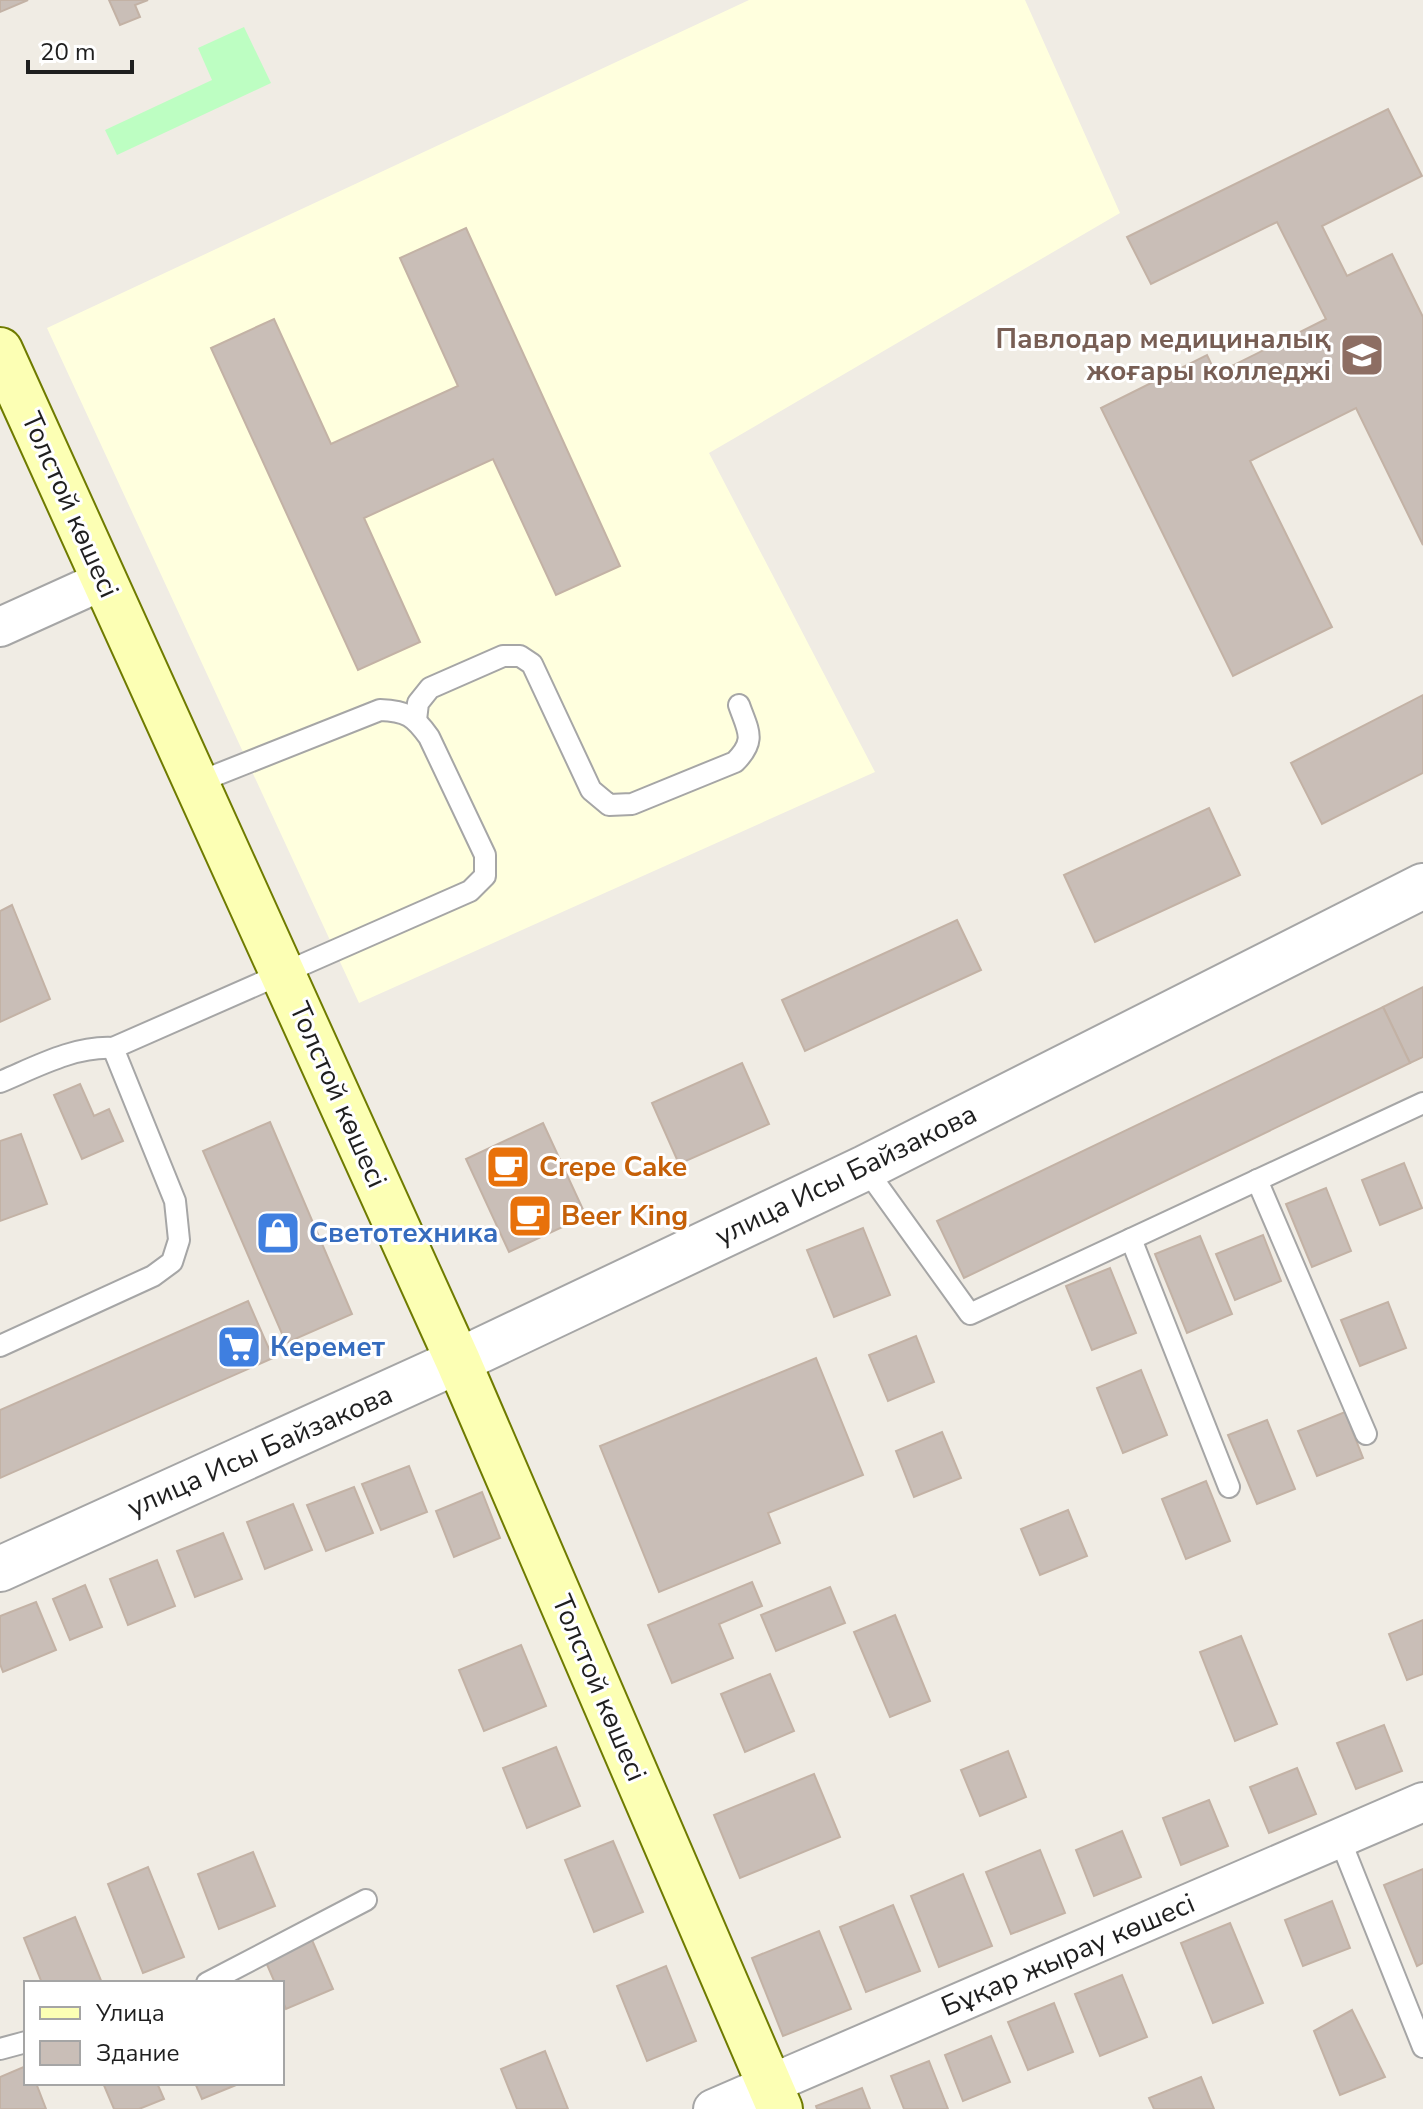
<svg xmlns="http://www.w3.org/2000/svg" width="1423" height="2109" font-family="'Nunito Sans',sans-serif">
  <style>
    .education { fill: #ffffde }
    .park { fill: #bdfec2 }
    .building { fill: #c9beb7; stroke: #c3b2a5; stroke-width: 2 }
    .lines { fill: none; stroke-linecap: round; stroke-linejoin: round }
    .service-casing { stroke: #a6a6a6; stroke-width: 24 }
    .minor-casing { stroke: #a6a6a6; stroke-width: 42 }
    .tertiary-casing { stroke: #a6a6a6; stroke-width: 48 }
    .secondary-casing { stroke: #6f7b00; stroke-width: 48 }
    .service { stroke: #fff; stroke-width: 20 }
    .minor { stroke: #fff; stroke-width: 38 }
    .tertiary { stroke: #fff; stroke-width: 44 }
    .secondary { stroke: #fcffb4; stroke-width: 44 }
    .labels { text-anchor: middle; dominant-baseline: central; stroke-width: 6; stroke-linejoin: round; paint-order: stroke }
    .education-label { font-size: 28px; font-weight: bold; fill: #785e54; stroke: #fff; text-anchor: end }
    .street-label { font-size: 28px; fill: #1f1f1f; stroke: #fff }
    .food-label { font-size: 28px; font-weight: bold; fill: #c56008; stroke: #fff; text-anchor: start }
    .shop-label { font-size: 28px; font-weight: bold; fill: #366cbe; stroke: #fff; text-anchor: start }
  </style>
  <rect width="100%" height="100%" fill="#f0ece4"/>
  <!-- education -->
  <path class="education" d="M749 0H1025L1120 213 709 453 875 772 359 1003 47 328Z"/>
  <!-- park -->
  <path class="park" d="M244 27 271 83 117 155 105 130 212 80 198 48Z"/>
  <!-- building -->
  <g class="building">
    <path d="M0 0H28L0 12Z"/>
    <path d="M109 0H148L135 5 140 17 120 25Z"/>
    <path d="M1388 109 1422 176 1322 226 1347 276 1392 254 1423 317V545L1356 408 1250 461 1332 627 1233 676 1101 408 1207 355 1216 374 1326 319 1277 222 1151 284 1127 237Z"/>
    <path d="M466 228 620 566 556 595 493 459 364 518 420 642 358 670 211 348 274 319 331 444 458 386 400 258Z"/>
    <path d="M1423 695V773L1322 824 1291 763Z"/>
    <path d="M1209 808 1240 875 1095 942 1064 875Z"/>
    <path d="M12 905 50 999 0 1022V911Z"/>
    <path d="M957 920 981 970 805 1051 782 1000Z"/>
    <path d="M1423 987V1057L1410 1063 1383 1007Z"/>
    <path d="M1383 1007 1410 1063 964 1278 937 1221Z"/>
    <path d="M742 1063 769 1124 679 1164 652 1103Z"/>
    <path d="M80 1084 94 1116 109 1109 123 1141 82 1159 54 1095Z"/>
    <path d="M270 1122 352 1314 286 1343 203 1151Z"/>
    <path d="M543 1123 586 1216 509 1252 466 1159Z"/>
    <path d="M21 1134 47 1204 0 1221V1141Z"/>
    <path d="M1404 1163 1422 1208 1380 1225 1362 1180Z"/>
    <path d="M1326 1188 1351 1251 1312 1267 1286 1204Z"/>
    <path d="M863 1228 890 1295 834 1317 807 1250Z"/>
    <path d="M1263 1235 1281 1281 1235 1300 1216 1254Z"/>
    <path d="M1200 1236 1232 1314 1187 1333 1155 1254Z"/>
    <path d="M1110 1268 1136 1333 1092 1350 1066 1286Z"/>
    <path d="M248 1301 273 1358 0 1478V1410Z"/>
    <path d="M1388 1302 1406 1348 1360 1366 1341 1320Z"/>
    <path d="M916 1336 934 1382 888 1401 869 1355Z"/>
    <path d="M816 1358 863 1475 768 1513 780 1543 659 1592 600 1446Z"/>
    <path d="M1141 1370 1167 1435 1123 1453 1097 1388Z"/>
    <path d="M1345 1412 1363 1458 1317 1476 1298 1431Z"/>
    <path d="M1267 1420 1295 1489 1257 1504 1228 1435Z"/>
    <path d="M942 1432 961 1478 914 1497 896 1451Z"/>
    <path d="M409 1466 427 1512 381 1530 362 1484Z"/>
    <path d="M1206 1481 1230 1541 1186 1559 1162 1499Z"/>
    <path d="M354 1487 373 1533 326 1551 307 1505Z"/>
    <path d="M482 1492 500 1538 454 1557 436 1511Z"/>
    <path d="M293 1504 312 1550 265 1569 247 1522Z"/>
    <path d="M1068 1510 1087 1556 1040 1575 1021 1529Z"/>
    <path d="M223 1533 242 1579 195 1597 177 1551Z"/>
    <path d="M157 1560 175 1606 128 1625 110 1579Z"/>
    <path d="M752 1582 762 1606 719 1624 733 1658 672 1683 648 1625Z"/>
    <path d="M85 1585 102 1627 70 1640 53 1599Z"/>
    <path d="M830 1587 845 1623 776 1651 761 1615Z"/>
    <path d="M36 1602 56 1650 3 1672 0 1664V1616Z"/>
    <path d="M895 1615 930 1701 890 1717 854 1632Z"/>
    <path d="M1423 1620V1674L1407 1680 1389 1634Z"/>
    <path d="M1241 1636 1277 1724 1235 1741 1200 1652Z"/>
    <path d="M521 1645 546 1706 484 1731 459 1670Z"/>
    <path d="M770 1674 794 1731 745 1752 721 1694Z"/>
    <path d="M1384 1725 1402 1771 1356 1789 1337 1743Z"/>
    <path d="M556 1747 580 1806 527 1828 503 1768Z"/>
    <path d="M1008 1751 1026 1797 980 1816 961 1770Z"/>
    <path d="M1297 1768 1316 1814 1269 1833 1250 1787Z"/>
    <path d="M814 1774 840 1837 740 1878 714 1815Z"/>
    <path d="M1209 1800 1228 1846 1181 1865 1163 1818Z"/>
    <path d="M1122 1831 1141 1877 1094 1896 1076 1850Z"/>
    <path d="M613 1841 643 1912 594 1932 565 1860Z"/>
    <path d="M1040 1850 1065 1913 1011 1934 986 1872Z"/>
    <path d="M253 1852 275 1906 219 1929 198 1874Z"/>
    <path d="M148 1867 184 1957 143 1973 108 1884Z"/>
    <path d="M1423 1869V1963L1417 1966 1384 1885Z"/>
    <path d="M963 1874 992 1946 939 1967 911 1896Z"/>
    <path d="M1332 1901 1350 1948 1303 1966 1285 1920Z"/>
    <path d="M893 1905 920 1971 866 1992 840 1927Z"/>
    <path d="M75 1917 102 1983H42L24 1938Z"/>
    <path d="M1230 1923 1263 2003 1213 2023 1181 1943Z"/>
    <path d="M819 1931 851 2009 783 2036 752 1958Z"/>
    <path d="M312 1940 333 1989 286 2009 282 2000V1983H275L265 1960Z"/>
    <path d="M666 1966 696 2041 647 2061 617 1986Z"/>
    <path d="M1122 1975 1147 2037 1100 2056 1075 1994Z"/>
    <path d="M1054 2003 1073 2052 1028 2070 1008 2022Z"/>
    <path d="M1352 2010 1385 2077 1340 2095 1314 2031Z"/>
    <path d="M991 2036 1010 2082 963 2101 945 2055Z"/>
    <path d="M545 2051 568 2109H517L501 2069Z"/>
    <path d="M929 2061 948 2109H904L891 2076Z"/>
    <path d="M26 2066V2083H36L46 2109H0V2077Z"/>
    <path d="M1201 2077 1214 2109H1154L1149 2098Z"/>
    <path d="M103 2083H157L164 2099 139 2109H114Z"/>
    <path d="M195 2083H241L202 2099Z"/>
    <path d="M862 2088 870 2109H817L816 2106Z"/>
  </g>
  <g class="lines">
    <!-- service casing -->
    <g class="service-casing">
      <g id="service">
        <path d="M416 720 418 703 430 688 503 656H520L532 664 591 790 609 805 632 804 735 762C757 740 748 731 739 705"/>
        <path d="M0 1082C36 1067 74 1046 113 1048"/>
        <path d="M865 1168 970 1314 1423 1103"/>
        <path d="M1257 1180 1366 1434"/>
        <path d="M1131 1239 1229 1487"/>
        <path d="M0 1346 153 1276 172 1262 179 1240 175 1201 113 1048 470 891 485 876V855L429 737C414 716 407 711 380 710L196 783"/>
        <path d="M1339 1837 1423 2047"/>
        <path d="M207 1983 366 1900"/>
        <path d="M0 2049 26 2042"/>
      </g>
    </g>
    <!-- minor casing -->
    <g class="minor-casing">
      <g id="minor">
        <path d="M0 627 104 580"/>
        <path d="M713 2109 1423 1802"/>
      </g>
    </g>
    <!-- tertiary casing -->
    <g class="tertiary-casing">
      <path id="tertiary" d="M0 1569 458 1361 865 1168 1423 886"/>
    </g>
    <!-- secondary casing -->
    <g class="secondary-casing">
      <path id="secondary" d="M0 350 458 1361 780 2109"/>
    </g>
    <!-- service -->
    <use href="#service" class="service"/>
    <!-- minor -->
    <use href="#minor" class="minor"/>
    <!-- tertiary -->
    <use href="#tertiary" class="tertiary"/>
    <!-- secondary -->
    <use href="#secondary" class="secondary"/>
  </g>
  <!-- icons -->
  <defs>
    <g id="university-square" transform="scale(2.3)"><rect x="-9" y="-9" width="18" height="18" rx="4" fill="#8d6e63" stroke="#fff"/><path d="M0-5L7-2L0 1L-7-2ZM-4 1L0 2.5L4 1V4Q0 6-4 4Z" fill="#fff"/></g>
    <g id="cafe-square" transform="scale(2.3)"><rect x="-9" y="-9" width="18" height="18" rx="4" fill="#e8710a" stroke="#fff"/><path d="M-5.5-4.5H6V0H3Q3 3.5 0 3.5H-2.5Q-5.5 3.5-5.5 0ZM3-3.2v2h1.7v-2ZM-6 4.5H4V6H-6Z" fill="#fff"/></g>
    <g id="shop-square" transform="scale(2.3)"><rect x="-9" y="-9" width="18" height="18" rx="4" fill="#3f7fe0" stroke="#fff"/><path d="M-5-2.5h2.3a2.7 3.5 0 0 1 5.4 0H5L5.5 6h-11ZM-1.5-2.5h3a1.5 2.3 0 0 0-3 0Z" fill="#fff"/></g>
    <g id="supermarket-square" transform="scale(2.3)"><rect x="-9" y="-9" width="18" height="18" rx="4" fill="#3f7fe0" stroke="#fff"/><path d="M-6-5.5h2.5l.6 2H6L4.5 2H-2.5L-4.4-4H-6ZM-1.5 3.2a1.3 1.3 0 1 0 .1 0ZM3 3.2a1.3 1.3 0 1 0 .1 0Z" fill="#fff"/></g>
  </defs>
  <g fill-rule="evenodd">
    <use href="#university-square" x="1362" y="355"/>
    <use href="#cafe-square" x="508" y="1167"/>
    <use href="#cafe-square" x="530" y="1216"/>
    <use href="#shop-square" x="278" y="1233"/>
    <use href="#supermarket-square" x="239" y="1347"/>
  </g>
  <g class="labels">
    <!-- education labels -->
    <g class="education-label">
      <text x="1331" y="339">Павлодар медициналық<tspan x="1331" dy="32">жоғары колледжі</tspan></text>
    </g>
    <!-- street labels -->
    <g class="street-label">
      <text transform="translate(70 505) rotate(66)">Толстой көшесі</text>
      <text transform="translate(338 1095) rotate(66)">Толстой көшесі</text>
      <text transform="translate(846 1175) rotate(-26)">улица Исы Байзакова</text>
      <text transform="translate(260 1451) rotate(-24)">улица Исы Байзакова</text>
      <text transform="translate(599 1688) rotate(67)">Толстой көшесі</text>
      <text transform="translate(1068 1955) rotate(-23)">Бұқар жырау көшесі</text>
    </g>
    <!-- food labels -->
    <g class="food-label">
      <text x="539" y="1167">Crepe Cake</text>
      <text x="561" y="1216">Beer King</text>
    </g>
    <!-- shop labels -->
    <g class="shop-label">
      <text x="309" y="1233">Светотехника</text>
      <text x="270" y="1347">Керемет</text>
    </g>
  </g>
  <!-- legend -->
  <rect x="24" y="1981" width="260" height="104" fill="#ffffff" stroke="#a5a5a5" stroke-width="2"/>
  <rect x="40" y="2007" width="40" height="12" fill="#fcffb4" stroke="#a5a5a5" stroke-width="2"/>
  <text x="96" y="2021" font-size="24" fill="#1f1f1f">Улица</text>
  <rect x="40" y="2041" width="40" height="24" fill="#c9beb7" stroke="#a5a5a5" stroke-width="2"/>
  <text x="96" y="2061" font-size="24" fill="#1f1f1f">Здание</text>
  <!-- scale -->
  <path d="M28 60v12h104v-12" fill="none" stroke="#1f1f1f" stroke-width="4"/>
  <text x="40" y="60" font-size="24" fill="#1f1f1f" stroke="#ffffff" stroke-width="6" paint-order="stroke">20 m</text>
</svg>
